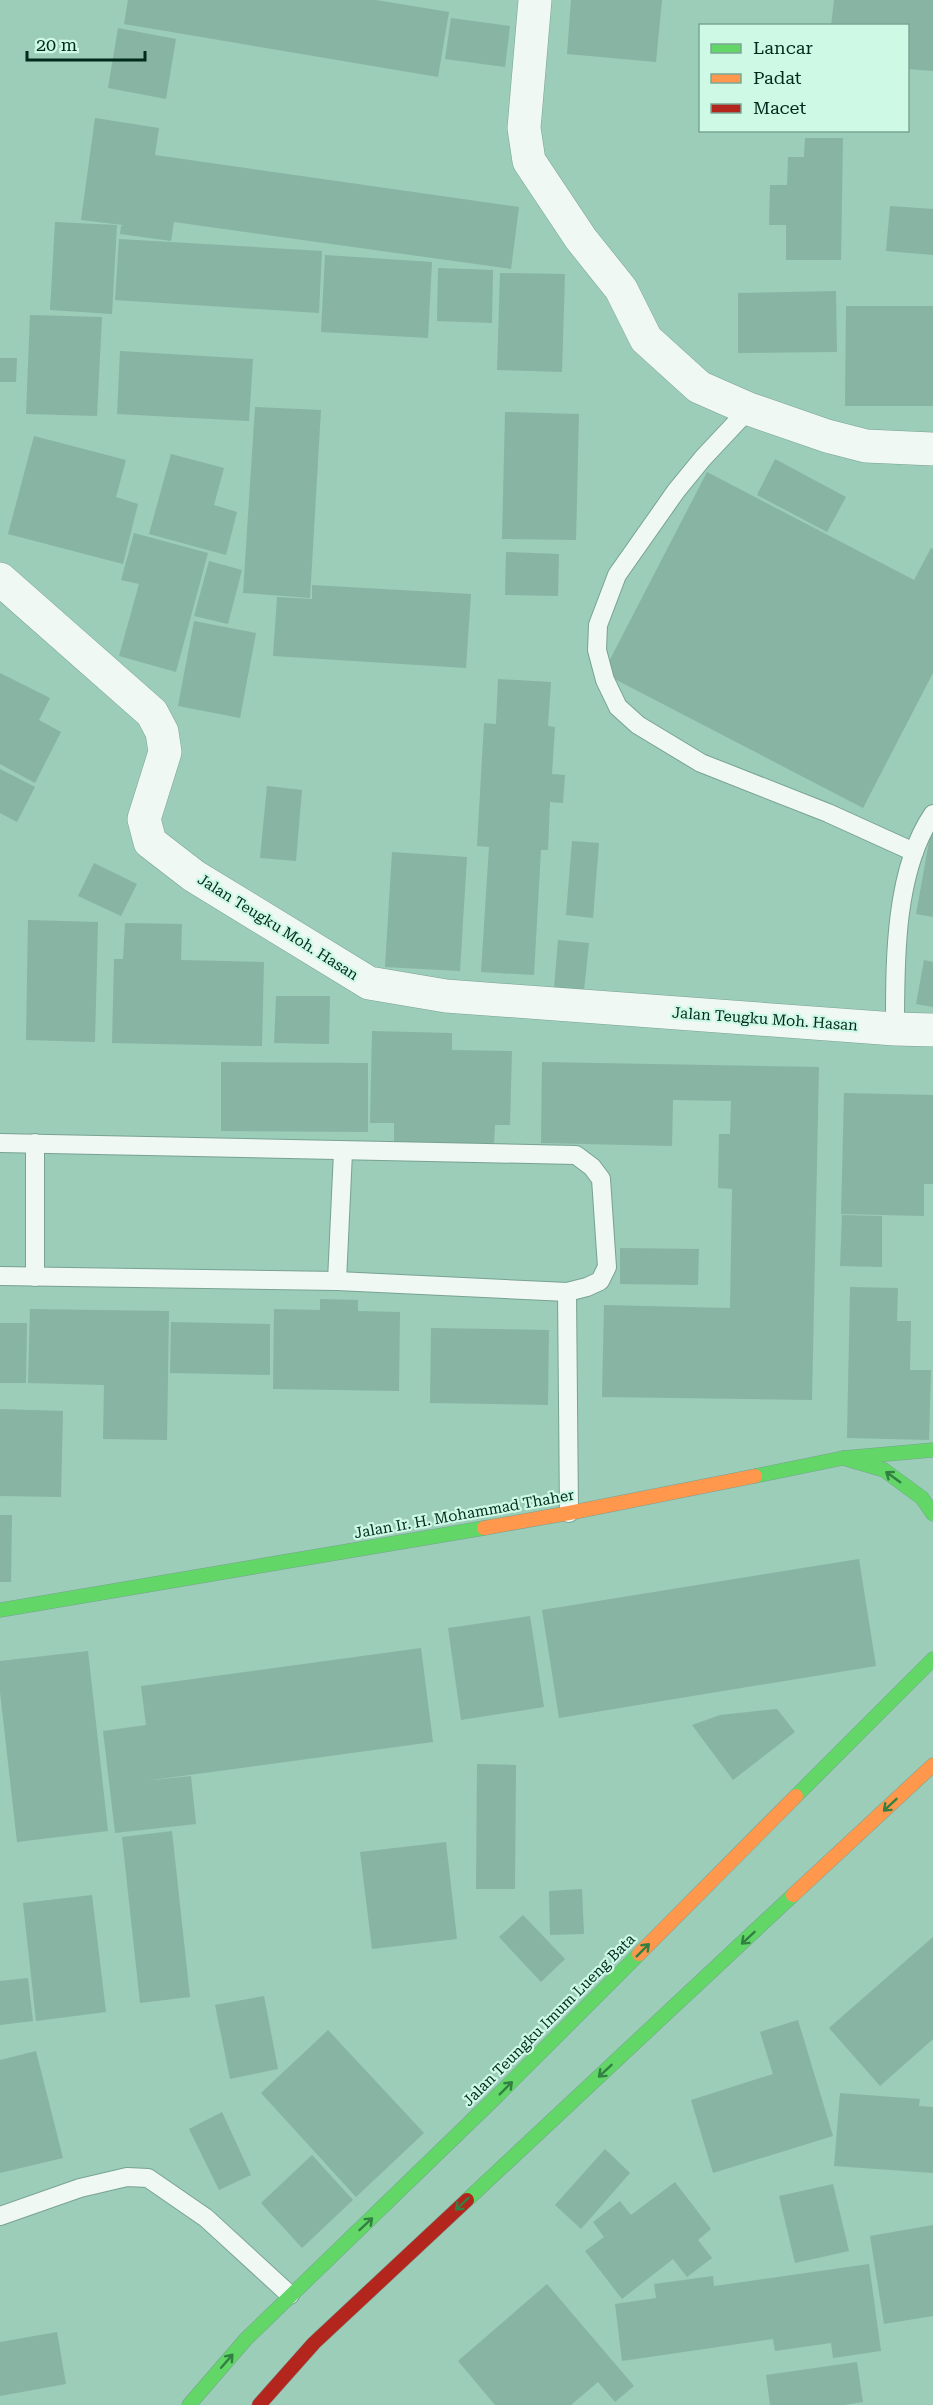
<svg xmlns="http://www.w3.org/2000/svg" width="933" height="2405" font-family="'Roboto Serif',serif">
  <style>
    .building { fill: #88b4a3 }
    .lines { fill: none; stroke-linecap: round; stroke-linejoin: round }
    .lane-casing { stroke: #78a292; stroke-width: 20 }
    .street-casing { stroke: #78a292; stroke-width: 34 }
    .fast-casing { stroke: #78a292; stroke-width: 15 }
    .slow-casing { stroke: #78a292; stroke-width: 15 }
    .jam-casing { stroke: #78a292; stroke-width: 15 }
    .lane { stroke: #f0f8f4; stroke-width: 18 }
    .street { stroke: #f0f8f4; stroke-width: 33 }
    .fast { stroke: #63d668; stroke-width: 14 }
    .slow { stroke: #ff974d; stroke-width: 14 }
    .jam { stroke: #b3261e; stroke-width: 14 }
    .oneway { stroke: #328042 }
    .labels { text-anchor: middle; dominant-baseline: central; stroke-width: 4.5; stroke-linejoin: round; paint-order: stroke }
    .street-label { font-size: 15px; fill: #002a1c; stroke: #cdf9e5 }
  </style>
  <rect width="100%" height="100%" fill="#9bcdb9"/>
  <!-- building -->
  <g class="building">
    <path d="M128 0H376L449 12 438 77 124 24Z"/>
    <path d="M571 0H662L656 62 567 54Z"/>
    <path d="M834 0H933V71L908 69V26H831Z"/>
    <path d="M451 18 510 26 505 67 445 59Z"/>
    <path d="M118 28 176 39 166 99 108 88Z"/>
    <path d="M95 118 159 128 155 155 519 207 511 269 174 222 171 241 120 234 121 226 123 225 81 220Z"/>
    <path d="M805 138H843L841 260H786V225H769L770 185H787L788 157H804Z"/>
    <path d="M890 206 933 209V255L886 251Z"/>
    <path d="M55 222 117 225 112 314 50 310Z"/>
    <path d="M119 239 322 251 319 313 115 300Z"/>
    <path d="M325 255 432 262 428 338 321 332Z"/>
    <path d="M438 268 493 270 492 323 437 321Z"/>
    <path d="M500 273 565 274 562 372 497 370Z"/>
    <path d="M836 291 837 352 738 353V293Z"/>
    <path d="M846 306H933V406H845Z"/>
    <path d="M30 315 102 317 97 416 26 414Z"/>
    <path d="M120 351 253 359 249 421 117 414Z"/>
    <path d="M0 358H17L16 382H0Z"/>
    <path d="M255 407 321 410 310 598 243 593Z"/>
    <path d="M505 412 579 414 576 540 502 539Z"/>
    <path d="M34 436 126 460 116 497 138 504 123 564 8 534Z"/>
    <path d="M171 454 224 468 214 505 237 512 226 555 149 534Z"/>
    <path d="M775 459 846 497 827 532 757 495Z"/>
    <path d="M707 472 914 580 931 548 933 549V673L863 808 603 673Z"/>
    <path d="M134 533 208 553 176 672 119 656 139 584 121 580Z"/>
    <path d="M506 552 559 554 558 596 505 595Z"/>
    <path d="M209 561 242 570 228 624 194 616Z"/>
    <path d="M312 585 471 594 466 668 273 656 277 597 312 599Z"/>
    <path d="M194 621 256 633 240 718 178 706Z"/>
    <path d="M0 673 50 698 39 720 61 732 35 783 0 764Z"/>
    <path d="M498 679 551 682 548 726 555 727 552 774 565 775 563 803 550 802 548 850H541L534 975 481 972 489 847 477 846 484 723 496 724Z"/>
    <path d="M0 769 35 787 17 822 0 813Z"/>
    <path d="M267 786 302 790 296 861 260 858Z"/>
    <path d="M932 825H933V917L916 914Z"/>
    <path d="M572 841 599 843 593 918 566 915Z"/>
    <path d="M392 852 467 857 460 971 385 967Z"/>
    <path d="M94 863 137 884 121 916 78 896Z"/>
    <path d="M28 920 98 922 95 1042 26 1040Z"/>
    <path d="M125 923 182 924 181 960 264 962 262 1046 112 1043 114 959H123Z"/>
    <path d="M558 940 589 943 584 991 554 988Z"/>
    <path d="M924 960 933 962V1007L916 1004Z"/>
    <path d="M276 996H330L329 1044 274 1043Z"/>
    <path d="M372 1031 452 1033V1050L512 1051 510 1125H495L494 1145 394 1143V1123H370Z"/>
    <path d="M221 1062 368 1063V1132L221 1131Z"/>
    <path d="M542 1062 819 1067 812 1400 602 1397 604 1305 730 1308 732 1189 718 1188 719 1134H730L731 1101 673 1100 672 1146 541 1143Z"/>
    <path d="M844 1093 933 1095V1184H924V1216L841 1214Z"/>
    <path d="M842 1215 882 1216V1267L840 1266Z"/>
    <path d="M620 1248 699 1249 698 1285 620 1284Z"/>
    <path d="M850 1287 898 1288 897 1321H911L910 1370H931L929 1440 847 1438Z"/>
    <path d="M320 1299 358 1300V1311L400 1312 399 1391 273 1389 274 1309 320 1310Z"/>
    <path d="M30 1309 169 1311 167 1440 103 1439 104 1385 28 1383Z"/>
    <path d="M171 1322 270 1324V1375L170 1373Z"/>
    <path d="M0 1323H27L26 1383H0Z"/>
    <path d="M431 1328 549 1330 548 1405 430 1403Z"/>
    <path d="M0 1409 63 1411 61 1497 0 1496Z"/>
    <path d="M0 1515H12L11 1582H0Z"/>
    <path d="M859 1559 876 1666 559 1718 542 1610Z"/>
    <path d="M530 1616 544 1707 461 1720 448 1628Z"/>
    <path d="M421 1648 433 1742 145 1781 191 1776 196 1824 115 1833 103 1731 146 1725 141 1686Z"/>
    <path d="M88 1651 108 1831 17 1842 0 1692V1661Z"/>
    <path d="M777 1709 795 1732 733 1780 692 1725 720 1715Z"/>
    <path d="M477 1764 516 1765 515 1889H476Z"/>
    <path d="M172 1831 190 1997 140 2003 122 1837Z"/>
    <path d="M446 1842 457 1939 372 1949 360 1852Z"/>
    <path d="M582 1889 584 1934 550 1935 549 1891Z"/>
    <path d="M92 1895 106 2012 36 2021 23 1903Z"/>
    <path d="M523 1915 565 1959 541 1982 499 1937Z"/>
    <path d="M933 1937V2039L880 2086 829 2028Z"/>
    <path d="M28 1978 33 2021 0 2025V1981Z"/>
    <path d="M264 1996 278 2069 230 2079 215 2005Z"/>
    <path d="M798 2020 833 2136 713 2173 691 2100 773 2074 760 2032Z"/>
    <path d="M328 2030 424 2133 356 2197 261 2093Z"/>
    <path d="M36 2051 63 2158 0 2173V2060Z"/>
    <path d="M840 2093 920 2099 919 2106 933 2107V2173L834 2166Z"/>
    <path d="M222 2112 251 2175 219 2190 189 2129Z"/>
    <path d="M605 2149 630 2173 581 2229 555 2205Z"/>
    <path d="M312 2155 353 2200 302 2248 261 2203Z"/>
    <path d="M675 2182 711 2229 698 2240 712 2258 687 2277 673 2259 622 2299 585 2251 604 2237 593 2222 620 2201 631 2215Z"/>
    <path d="M833 2184 849 2251 795 2263 779 2196Z"/>
    <path d="M933 2225V2316L884 2324 870 2236Z"/>
    <path d="M869 2264 881 2351 833 2358 831 2343 775 2351 773 2339 622 2361 615 2304 656 2298 654 2284 713 2276 714 2286Z"/>
    <path d="M547 2284 634 2386 615 2402 598 2382 571 2405H495L458 2361Z"/>
    <path d="M57 2332 66 2384 0 2396V2342Z"/>
    <path d="M857 2362 863 2402 844 2405H770L766 2375Z"/>
  </g>
  <g class="lines">
    <!-- lane casing -->
    <g class="lane-casing">
      <g id="lane">
        <path d="M749 409 703 458 676 491 617 575 598 625 597 650 605 680 618 707 638 725 701 763 828 813 914 852"/>
        <path d="M895 1029C895 962 894 871 933 814"/>
        <path d="M0 1143 576 1155 592 1167 601 1179 607 1267 600 1281 587 1287 567 1292 337 1281 0 1276"/>
        <path d="M35 1277V1143"/>
        <path d="M337 1281 343 1152"/>
        <path d="M567 1292 569 1513"/>
        <path d="M0 2216 80 2188 127 2177 148 2178 206 2218 290 2295"/>
      </g>
    </g>
    <!-- street casing -->
    <g class="street-casing">
      <g id="street">
        <path d="M535 0 524 128 529 161 581 239 621 289 646 339 699 387 749 409 827 436 866 446 933 449"/>
        <path d="M0 579 152 713 162 732 165 752 144 819 150 842 194 876 369 983 446 996 895 1029 933 1030"/>
      </g>
    </g>
    <!-- fast casing -->
    <g class="fast-casing">
      <g id="fast">
        <path d="M843 1458 884 1470 922 1498 933 1514"/>
        <path d="M755 1476 843 1458 933 1450"/>
        <path d="M0 1610 484 1528"/>
        <path d="M796 1796 933 1659"/>
        <path d="M467 2200 793 1895"/>
        <path d="M189 2405 246 2339 495 2098 639 1954"/>
      </g>
    </g>
    <!-- slow casing -->
    <g class="slow-casing">
      <g id="slow">
        <path d="M484 1528 569 1513 755 1476"/>
        <path d="M793 1895 933 1765"/>
        <path d="M639 1954 796 1796"/>
      </g>
    </g>
    <!-- jam casing -->
    <g class="jam-casing">
      <path id="jam" d="M259 2405 314 2343 467 2200"/>
    </g>
    <!-- lane -->
    <use href="#lane" class="lane"/>
    <!-- street -->
    <use href="#street" class="street"/>
    <!-- fast -->
    <use href="#fast" class="fast"/>
    <!-- slow -->
    <use href="#slow" class="slow"/>
    <!-- jam -->
    <use href="#jam" class="jam"/>
  </g>
  <!-- one-way arrows -->
  <defs><path id="oneway-shaft" d="M-6 0H5M1.5-3L5.5 0L1.5 3" fill="none" stroke-width="1.6" stroke-linecap="round" stroke-linejoin="round" transform="scale(1.5)"/></defs>
  <g class="oneway">
    <use href="#oneway-shaft" transform="translate(893 1477) rotate(-144)"/>
    <use href="#oneway-shaft" transform="translate(890 1805) rotate(137)"/>
    <use href="#oneway-shaft" transform="translate(748 1938) rotate(137)"/>
    <use href="#oneway-shaft" transform="translate(643 1950) rotate(-45)"/>
    <use href="#oneway-shaft" transform="translate(605 2071) rotate(137)"/>
    <use href="#oneway-shaft" transform="translate(506 2088) rotate(-45)"/>
    <use href="#oneway-shaft" transform="translate(462 2204) rotate(137)"/>
    <use href="#oneway-shaft" transform="translate(366 2224) rotate(-43)"/>
    <use href="#oneway-shaft" transform="translate(227 2361) rotate(-49)"/>
  </g>
  <g class="labels">
    <!-- street labels -->
    <g class="street-label">
      <text transform="translate(278 927) rotate(32)">Jalan Teugku Moh. Hasan</text>
      <text transform="translate(765 1019) rotate(4)">Jalan Teugku Moh. Hasan</text>
      <text transform="translate(464 1514) rotate(-10)">Jalan Ir. H. Mohammad Thaher</text>
      <text transform="translate(549 2020) rotate(-45)">Jalan Teungku Imum Lueng Bata</text>
    </g>
  </g>
  <!-- legend -->
  <rect x="699" y="24" width="210" height="108" fill="#cdf9e5" stroke="#7ba695" stroke-width="1.5"/>
  <rect x="711" y="44" width="30" height="9" fill="#63d668" stroke="#7ba695" stroke-width="1.5"/>
  <text x="753" y="54" font-size="18" fill="#002a1c">Lancar</text>
  <rect x="711" y="74" width="30" height="9" fill="#ff974d" stroke="#7ba695" stroke-width="1.5"/>
  <text x="753" y="84" font-size="18" fill="#002a1c">Padat</text>
  <rect x="711" y="104" width="30" height="9" fill="#b3261e" stroke="#7ba695" stroke-width="1.5"/>
  <text x="753" y="114" font-size="18" fill="#002a1c">Macet</text>
  <!-- scale -->
  <path d="M27 51v9h118v-9" fill="none" stroke="#002a1c" stroke-width="3"/>
  <text x="36" y="51" font-size="18" fill="#002a1c" stroke="#cdf9e5" stroke-width="4.5" paint-order="stroke">20 m</text>
</svg>
